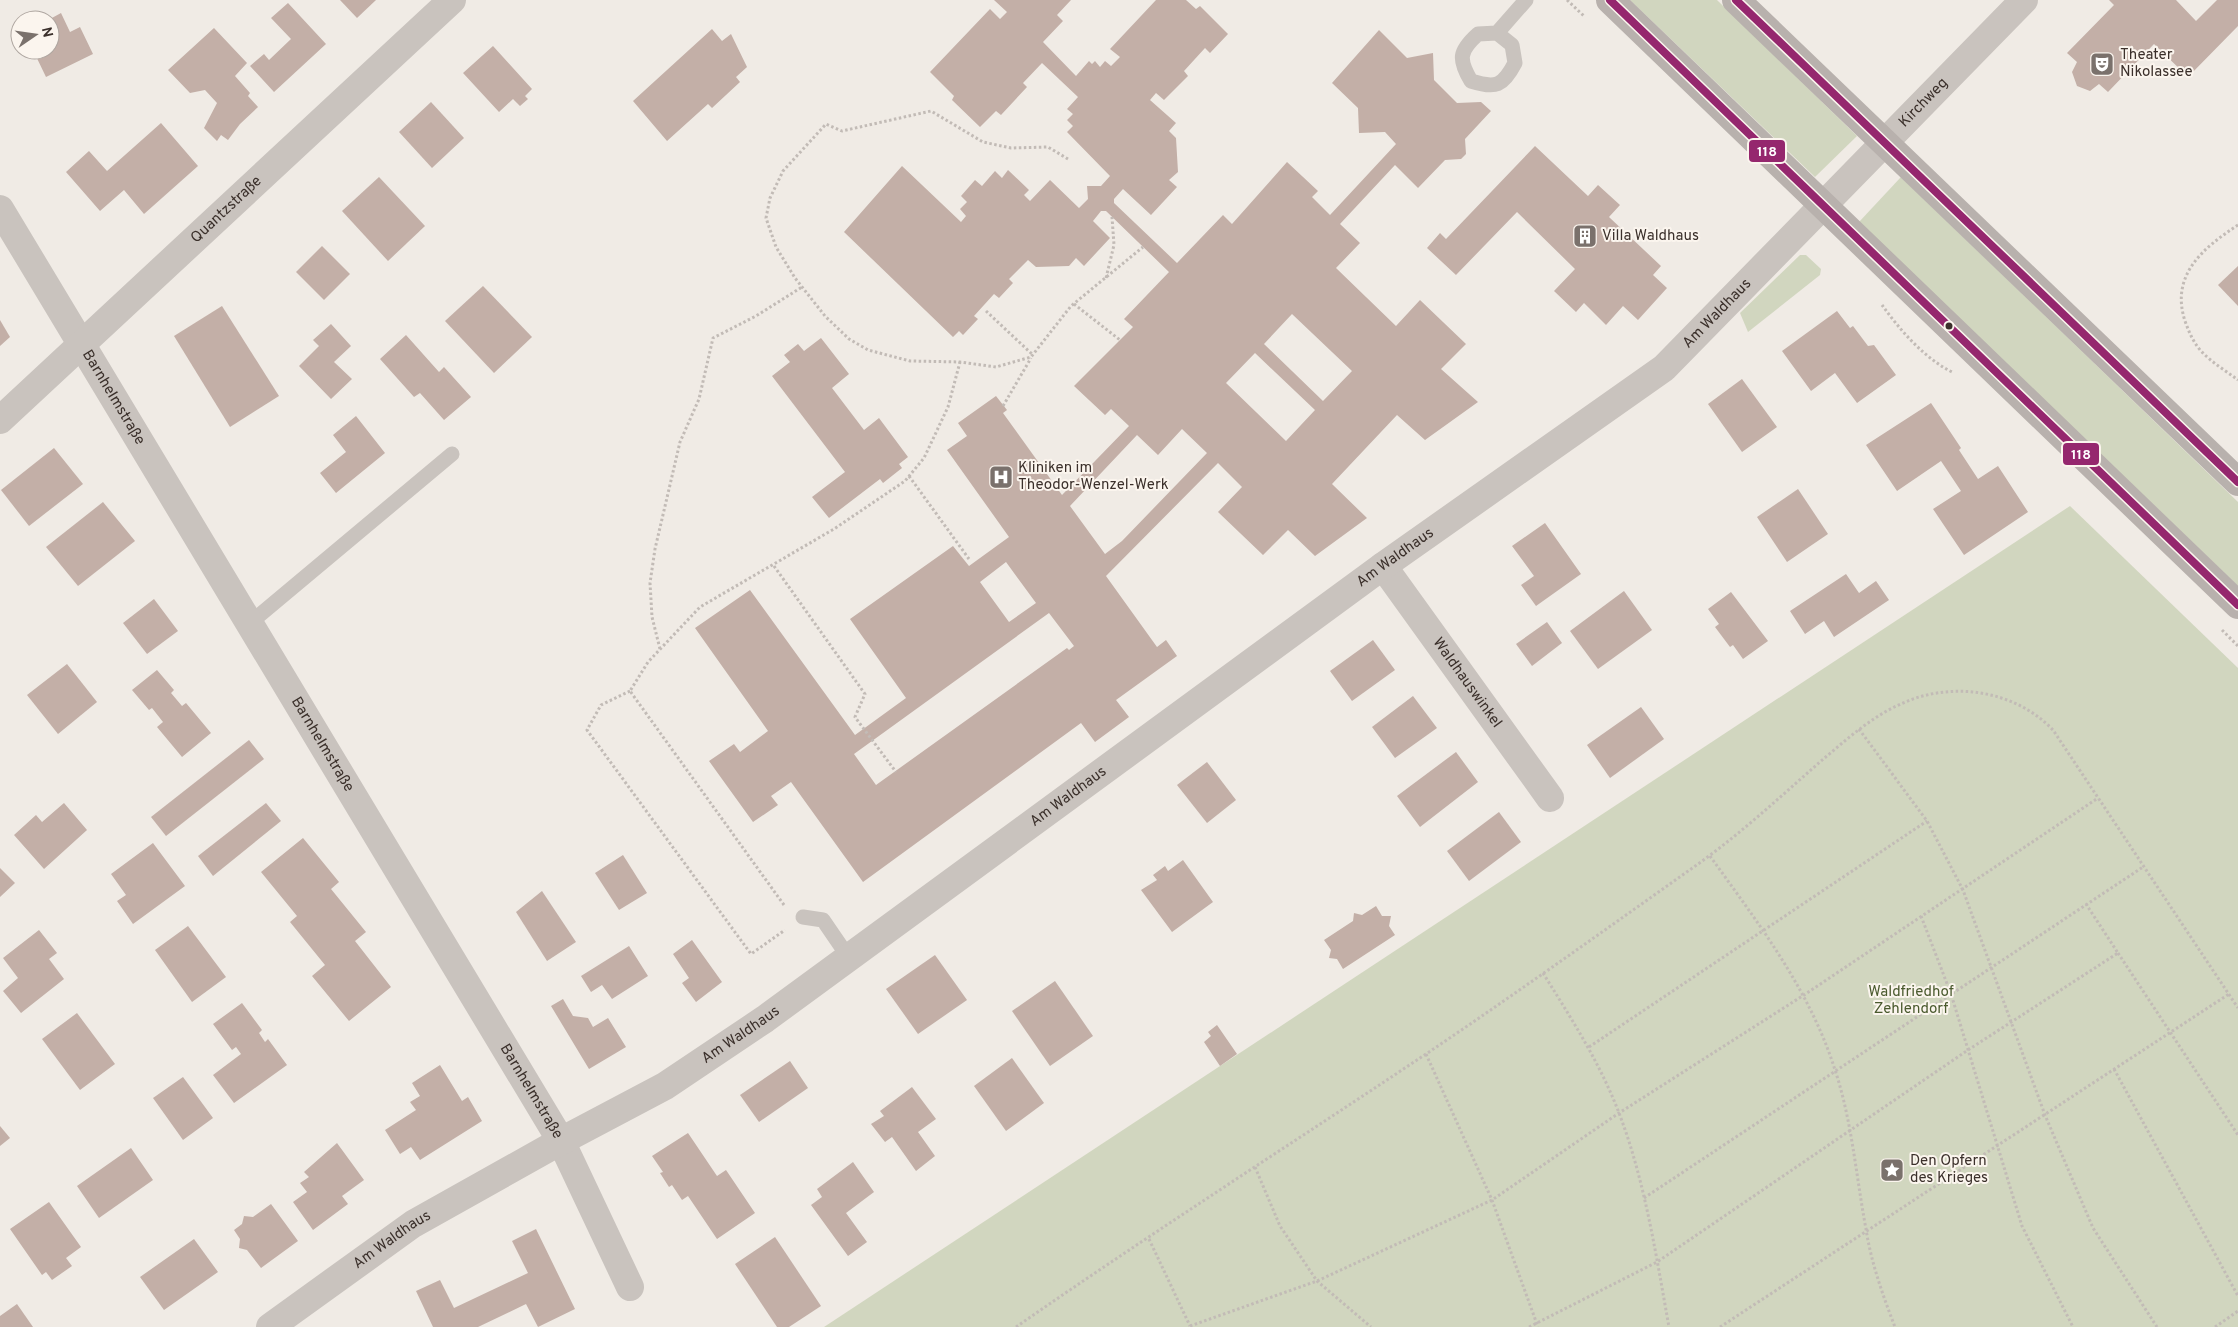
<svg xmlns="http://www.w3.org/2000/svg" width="2238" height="1327" font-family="Overpass,sans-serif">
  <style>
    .green { fill: #d1d6bf }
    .building { fill: #c3afa7; fill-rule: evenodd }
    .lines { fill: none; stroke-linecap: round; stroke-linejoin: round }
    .path { stroke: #c2bbb6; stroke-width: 3; stroke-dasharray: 2.5 2.5; stroke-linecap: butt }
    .lane { stroke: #c9c3be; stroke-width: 15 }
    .street { stroke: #c9c3be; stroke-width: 28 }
    .primary { stroke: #b8b1ad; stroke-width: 28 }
    .bus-1-casing { stroke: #fbf5ee; stroke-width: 11 }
    .bus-1 { stroke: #95276e; stroke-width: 8 }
    .bus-dot { fill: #3b302b; stroke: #fbf5ee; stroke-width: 2 }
    .labels { text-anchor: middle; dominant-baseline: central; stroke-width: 4; stroke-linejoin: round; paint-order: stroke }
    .poi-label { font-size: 15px; fill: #3b302b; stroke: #fbf5ee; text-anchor: start }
    .street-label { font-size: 15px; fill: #3b302b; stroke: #fbf5ee }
    .park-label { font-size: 15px; fill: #4a5a2e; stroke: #fbf5ee }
    .line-badge { stroke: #fbf5ee; stroke-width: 2 }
    .badge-label { font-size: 14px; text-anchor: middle; font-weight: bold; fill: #fff }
  </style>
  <rect width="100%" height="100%" fill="#f0ebe5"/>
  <!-- green -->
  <g class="green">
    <path d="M1630 0H1717L1857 136 1815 177Z"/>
    <path d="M1901 177 2238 502V586L1859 222Z"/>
    <path d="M1800 255H1806L1821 269 1820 275 1748 332 1740 313Z"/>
    <path d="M2070 506 2238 668V1327H824Z"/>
  </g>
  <!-- building -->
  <g class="building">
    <path d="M340 0H376L357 18Z"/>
    <path d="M994 0H1071L1057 15 1063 21 1043 42 1076 76 1089 61 1092 64 1095 61 1100 67 1105 61 1111 66 1120 57 1110 49 1156 0H1186L1196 9 1200 6 1228 34 1210 53 1205 48 1184 71 1188 76 1164 100 1156 93 1150 100 1176 123 1169 131 1176 138 1178 172 1169 180 1177 187 1151 215 1123 189 1114 199V203L1177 263 1223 215 1232 224 1287 162 1318 191 1312 197 1330 215 1396 144 1385 132 1359 133 1358 108 1332 83 1379 30 1407 58 1433 53 1434 80 1457 103 1481 102 1491 111 1465 139 1466 154 1461 159 1445 160 1418 188 1395 165 1340 224 1360 243 1336 268 1396 326 1420 300 1466 344 1441 369 1478 402 1425 440 1397 415 1332 484 1367 518 1315 556 1288 530 1263 555 1218 512 1242 487 1218 463 1106 576 1157 647 1166 640 1177 656 1116 700 1129 717 1095 742 1081 723 863 882 791 782 771 796 778 805 753 822 709 761 734 744 740 752 768 731 695 628 750 590 855 735 906 698 850 619 953 546 969 566 1009 537 947 450 967 436 958 423 996 396 1007 410 1003 413 1062 495 1129 426 1111 409 1105 415 1074 386 1133 327 1124 319 1169 272 1106 211H1101L1093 221 1110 238 1084 266 1076 258 1069 266 1036 267 1028 260 1009 279 1013 283 999 298 994 294 974 316 978 319 963 335 959 331 953 337 844 232 902 166 961 222 966 216 960 209 967 202 961 196 975 180 982 186 995 171 1002 178 1008 170 1029 190 1024 195 1030 201 1050 180 1079 208 1088 199 1087 186H1101L1110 176 1067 132 1073 126 1067 120 1073 114 1067 109 1078 97 1042 63 1023 83 1027 87 1001 115 996 111 980 127 952 100 954 96 930 72 990 9 1000 19 1007 12ZM1292 314 1352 371 1323 401 1264 344ZM1255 353 1315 410 1286 441 1226 383ZM1182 429 1207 453 1122 541 1105 554 1070 506 1137 435 1158 455ZM1006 562 1036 603 1009 622 980 582ZM1049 613 1074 646 1069 650 1067 648 876 785 854 754Z"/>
    <path d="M2109 0H2176L2196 21 2217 0H2238V26L2188 77 2154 44 2108 92 2099 84 2090 91 2077 86 2072 72 2077 62 2067 53 2114 5Z"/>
    <path d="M288 3 326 44 274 92 250 66 264 54 269 60 291 39 271 18Z"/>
    <path d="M61 13 70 32 80 27 93 54 46 77 33 50H50V19Z"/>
    <path d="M214 28 247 63 235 76 250 93 248 96 258 107 240 124 228 140 221 135 217 141 204 128 217 103 205 90 190 93 168 70Z"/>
    <path d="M712 29 722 41 731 34 747 67 736 77 740 82 712 108 708 104 667 141 633 101Z"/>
    <path d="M493 46 532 89 525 96 528 99 520 106 513 99 499 112 463 73Z"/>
    <path d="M431 102 464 138 432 168 399 132Z"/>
    <path d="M161 123 198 166 144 214 124 190 100 211 66 172 89 151 107 171Z"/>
    <path d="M1535 146 1588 196 1598 185 1620 205 1609 217 1661 266 1653 275 1667 288 1638 320 1623 306 1606 325 1584 303 1576 312 1554 291 1575 269 1517 212 1456 275 1427 248 1440 233 1446 239Z"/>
    <path d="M379 177 425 226 388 261 342 211Z"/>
    <path d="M322 246 350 274 324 300 296 272Z"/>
    <path d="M2238 266V306L2218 285Z"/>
    <path d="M483 286 532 337 494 373 445 321Z"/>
    <path d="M222 306 279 396 230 427 174 336Z"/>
    <path d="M1837 311 1850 328 1853 326 1868 346 1874 345 1896 375 1857 403 1835 373 1811 391 1782 351Z"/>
    <path d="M0 320 10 337 0 346Z"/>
    <path d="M331 324 351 346 334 362 352 379 331 399 299 366 319 346 313 340Z"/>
    <path d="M406 335 439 372 444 367 471 397 444 420 420 393 414 397 380 359Z"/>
    <path d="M821 338 849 374 832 388 864 430 879 418 908 457 899 464 902 468 883 483 880 479 829 518 812 497 845 472 772 376 790 362 784 355 798 344 804 351Z"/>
    <path d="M1742 379 1777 427 1742 452 1708 404Z"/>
    <path d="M1931 403 1961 448 1959 450 1978 479 1998 466 2028 512 1964 555 1933 509 1961 491 1941 461 1897 491 1866 445Z"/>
    <path d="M356 416 385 453 336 493 320 473 346 452 333 435Z"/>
    <path d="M54 448 83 484 29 526 1 490Z"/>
    <path d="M1798 489 1828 534 1787 562 1757 517Z"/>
    <path d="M103 502 135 541 78 586 46 547Z"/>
    <path d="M1545 523 1581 574 1536 606 1521 585 1534 576 1512 546Z"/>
    <path d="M1846 574 1859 593 1876 581 1889 600 1834 637 1824 621 1805 634 1790 611Z"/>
    <path d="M1624 591 1652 630 1598 669 1570 631Z"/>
    <path d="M1731 592 1768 641 1743 659 1733 645 1730 647 1715 627 1719 624 1708 609Z"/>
    <path d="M154 599 178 631 147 654 123 623Z"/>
    <path d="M1547 622 1562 643 1532 666 1516 644Z"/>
    <path d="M1373 640 1395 670 1352 701 1330 671Z"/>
    <path d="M67 664 97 702 58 734 27 695Z"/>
    <path d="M157 670 174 690 171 693 182 706 186 703 211 733 182 757 157 727 163 722 152 708 149 710 132 690Z"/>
    <path d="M1413 696 1437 728 1395 758 1372 727Z"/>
    <path d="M1641 707 1664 739 1610 778 1587 745Z"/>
    <path d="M249 740 264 759 166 836 151 817Z"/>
    <path d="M1456 752 1478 782 1420 827 1397 796Z"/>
    <path d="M1207 762 1236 800 1207 823 1177 785Z"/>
    <path d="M64 803 87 830 44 869 14 835 36 815 42 822Z"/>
    <path d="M266 803 281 821 213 876 198 856Z"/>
    <path d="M1499 812 1521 842 1469 881 1447 851Z"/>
    <path d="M303 838 339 882 331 889 366 932 355 941 391 987 349 1021 312 976 325 965 290 922 297 916 261 872Z"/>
    <path d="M153 843 185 886 133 924 117 901 126 895 111 874Z"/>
    <path d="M623 855 647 893 619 910 595 873Z"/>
    <path d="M1183 860 1213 902 1172 932 1141 890 1157 880 1153 875 1165 866 1168 871Z"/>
    <path d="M0 868 15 883 0 897Z"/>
    <path d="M542 891 576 942 547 961 516 912Z"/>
    <path d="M1376 906 1382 916H1391L1389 926 1395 935 1343 969 1337 959 1329 958 1331 950 1324 940 1353 921 1354 913 1362 915Z"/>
    <path d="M188 926 226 977 192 1002 155 950Z"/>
    <path d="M39 930 57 953 49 959 64 979 21 1013 3 991 18 978 3 958Z"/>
    <path d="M692 940 722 982 696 1002 682 983 689 978 673 954Z"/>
    <path d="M629 946 648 976 612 999 602 985 591 992 581 976Z"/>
    <path d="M935 955 967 1000 918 1034 886 989Z"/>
    <path d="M1055 981 1093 1036 1050 1066 1012 1011Z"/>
    <path d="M563 999 573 1016 588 1018 593 1027 608 1018 626 1047 589 1069 551 1006Z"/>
    <path d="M242 1003 262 1030 259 1033 265 1042 268 1039 287 1065 234 1103 213 1075 241 1054 236 1047 232 1050 213 1024Z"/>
    <path d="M77 1013 115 1064 80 1090 42 1039Z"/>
    <path d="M1217 1025 1237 1054 1220 1066 1204 1042 1211 1036 1208 1032Z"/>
    <path d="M1012 1058 1044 1103 1006 1131 974 1086Z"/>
    <path d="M790 1061 808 1088 759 1122 740 1095Z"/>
    <path d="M440 1065 462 1101 468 1097 482 1121 420 1160 411 1147 400 1154 385 1130 416 1110 410 1102 420 1096 412 1083Z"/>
    <path d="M183 1077 213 1118 183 1140 153 1098Z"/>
    <path d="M912 1087 936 1119 918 1132 935 1156 916 1171 892 1137 885 1142 871 1124 884 1116 880 1111Z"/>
    <path d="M0 1126 10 1138 0 1146Z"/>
    <path d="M688 1133 717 1176 726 1170 755 1213 717 1239 688 1196 682 1200 672 1185 669 1187 660 1173 663 1172 652 1156Z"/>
    <path d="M337 1143 364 1180 342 1196 348 1204 313 1230 293 1202 307 1192 300 1183 309 1177 304 1172Z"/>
    <path d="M131 1148 153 1180 99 1218 77 1186Z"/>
    <path d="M853 1162 874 1192 846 1213 867 1242 848 1256 811 1205 822 1197 817 1189Z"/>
    <path d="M49 1202 81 1247 66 1258 72 1266 52 1280 46 1272 42 1275 10 1229Z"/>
    <path d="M271 1204 298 1241 261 1268 247 1250 239 1248 240 1239 234 1230 242 1224 244 1216 253 1217Z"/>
    <path d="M536 1229 575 1309 538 1327 526 1304 478 1327H433L416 1291 440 1280 454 1308 528 1273 512 1241Z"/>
    <path d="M775 1237 821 1306 789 1327H777L735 1264Z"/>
    <path d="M194 1239 218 1272 164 1310 140 1277Z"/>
    <path d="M17 1304 33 1327H0V1316Z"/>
  </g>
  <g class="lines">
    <!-- path -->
    <g class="path">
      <path d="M1567 0 1585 17"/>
      <path d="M1068 159 1048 147 1011 148 983 142 931 111 842 131 826 124 783 171 770 198 766 218 776 247 795 278 825 316 849 339 868 350 910 361 960 362 996 367 1031 357 1071 306 1143 247"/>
      <path d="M2238 225C2203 248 2170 275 2185 321 2189 332 2193 342 2201 351 2211 362 2226 371 2238 380"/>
      <path d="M1106 278 1114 245 1112 217"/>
      <path d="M1074 304 1120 340"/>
      <path d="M1882 305C1900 330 1924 358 1952 372"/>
      <path d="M986 311 1033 355"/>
      <path d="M1003 406 1031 358"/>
      <path d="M909 476 969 559"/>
      <path d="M774 566 865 694 855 717 896 772"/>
      <path d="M2222 630 2238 646"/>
      <path d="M660 649 652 617 650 583 655 549 680 442 699 399 713 338 756 316 802 287"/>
      <path d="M630 691 601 705 587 730 751 954 785 930"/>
      <path d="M1859 729 1927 821 1963 890 2045 1115 2093 1228 2157 1327"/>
      <path d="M1710 856C1758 923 1810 990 1835 1070 1852 1121 1856 1176 1866 1229 1871 1262 1883 1296 1895 1327"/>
      <path d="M784 905 630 691 648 662 700 607 834 529 905 481 924 458 948 407 960 362"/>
      <path d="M1921 916 1951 994 2022 1226 2073 1327"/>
      <path d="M2118 953 2238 1135"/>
      <path d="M1543 973C1571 1018 1600 1063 1619 1113 1645 1181 1656 1255 1669 1327"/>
      <path d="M1589 1047 1927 821"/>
      <path d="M1426 1054 1492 1200 1538 1327"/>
      <path d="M2114 1069 2238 1296"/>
      <path d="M1255 1167 1280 1226 1317 1281 1371 1327"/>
      <path d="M1644 1198 2143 867"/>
      <path d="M1149 1239 1190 1326"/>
      <path d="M1190 1326 1317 1281 1492 1200 1619 1113 1804 995 2098 798"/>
      <path d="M1016 1327C1150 1234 1288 1146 1423 1056 1514 995 1602 932 1691 869 1737 837 1779 798 1821 761 1846 740 1872 716 1903 703 1952 681 2015 690 2053 730L2238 1008"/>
      <path d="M1529 1327 1657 1262 1968 1050 2118 953 2086 904"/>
      <path d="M1720 1327 2229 994"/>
      <path d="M2215 1327 2238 1311"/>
    </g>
    <!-- lane -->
    <g class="lane">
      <path d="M1497 33 1512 45 1515 63C1503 86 1496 89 1471 81 1458 59 1459 51 1478 34L1497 33 1526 0"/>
      <path d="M249 624 452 454"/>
      <path d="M803 917 823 920 849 958"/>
    </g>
    <!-- street -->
    <g class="street">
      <path id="s1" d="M0 209 561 1141 630 1287"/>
      <path id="s2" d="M0 420 452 0"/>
      <path id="s3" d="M1383 566 1550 798"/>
      <path id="s4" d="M270 1327 413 1224 561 1141 665 1086 765 1019 1383 566 1664 368 2024 0"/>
    </g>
    <!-- primary -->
    <g class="primary">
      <path d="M1610 0 2238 605"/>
      <path d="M1736 0 2238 482"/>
    </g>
    <!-- bus-1 casing -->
    <g class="bus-1-casing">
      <g id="bus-1">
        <path d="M1610 0 2238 605"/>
        <path d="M1736 0 2238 482"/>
      </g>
    </g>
    <!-- bus-1 -->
    <use href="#bus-1" class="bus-1"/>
  </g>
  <!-- icons -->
  <defs>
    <g id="theatre-square" transform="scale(1.25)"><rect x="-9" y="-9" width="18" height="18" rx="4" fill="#7a716c" stroke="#fbf5ee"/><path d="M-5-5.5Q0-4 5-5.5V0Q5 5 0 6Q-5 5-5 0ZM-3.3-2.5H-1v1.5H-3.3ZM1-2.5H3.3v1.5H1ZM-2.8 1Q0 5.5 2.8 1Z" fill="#fff"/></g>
    <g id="building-square" transform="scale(1.25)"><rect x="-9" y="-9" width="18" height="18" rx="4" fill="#7a716c" stroke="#fbf5ee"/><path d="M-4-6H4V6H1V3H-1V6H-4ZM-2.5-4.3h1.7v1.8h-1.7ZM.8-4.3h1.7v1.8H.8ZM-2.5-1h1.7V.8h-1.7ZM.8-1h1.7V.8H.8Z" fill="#fff"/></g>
    <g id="hospital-square" transform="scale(1.25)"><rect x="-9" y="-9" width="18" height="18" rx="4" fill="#7a716c" stroke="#fbf5ee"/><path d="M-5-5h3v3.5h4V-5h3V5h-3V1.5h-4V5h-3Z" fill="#fff"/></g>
    <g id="sight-square" transform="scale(1.25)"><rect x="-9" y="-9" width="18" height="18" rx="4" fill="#7a716c" stroke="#fbf5ee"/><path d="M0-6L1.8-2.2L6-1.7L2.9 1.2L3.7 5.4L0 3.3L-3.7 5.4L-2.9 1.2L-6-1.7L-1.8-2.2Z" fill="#fff"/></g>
  </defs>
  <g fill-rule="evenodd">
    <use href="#theatre-square" x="2102" y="64"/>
    <use href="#building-square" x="1585" y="236"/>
    <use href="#hospital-square" x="1001" y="477"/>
    <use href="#sight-square" x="1892" y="1170"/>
  </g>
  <!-- markers -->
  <circle class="bus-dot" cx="1949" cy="326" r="4.5"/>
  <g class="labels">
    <!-- poi labels -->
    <g class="poi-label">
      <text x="2120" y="55">Theater<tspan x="2120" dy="17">Nikolassee</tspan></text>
      <text x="1602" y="236">Villa Waldhaus</text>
      <text x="1018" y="468">Kliniken im<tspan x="1018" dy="17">Theodor-Wenzel-Werk</tspan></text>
      <text x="1910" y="1161">Den Opfern<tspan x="1910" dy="17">des Krieges</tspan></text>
    </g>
    <!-- street labels -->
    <g class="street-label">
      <text stroke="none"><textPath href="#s4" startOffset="2065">Kirchweg</textPath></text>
      <text stroke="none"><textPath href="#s2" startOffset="309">Quantzstraße</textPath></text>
      <text stroke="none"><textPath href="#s4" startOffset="1770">Am Waldhaus</textPath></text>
      <text stroke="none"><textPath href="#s1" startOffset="220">Barnhelmstraße</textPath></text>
      <text stroke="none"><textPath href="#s4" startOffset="1365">Am Waldhaus</textPath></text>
      <text stroke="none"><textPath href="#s3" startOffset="144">Waldhauswinkel</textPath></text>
      <text stroke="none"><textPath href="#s1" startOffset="625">Barnhelmstraße</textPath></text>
      <text stroke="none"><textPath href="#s4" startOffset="960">Am Waldhaus</textPath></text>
      <text stroke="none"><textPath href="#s4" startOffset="555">Am Waldhaus</textPath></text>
      <text stroke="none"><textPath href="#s1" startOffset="1030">Barnhelmstraße</textPath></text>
      <text stroke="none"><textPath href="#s4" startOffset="150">Am Waldhaus</textPath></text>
    </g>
    <!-- park labels -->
    <g class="park-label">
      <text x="1911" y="992">Waldfriedhof<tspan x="1911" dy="17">Zehlendorf</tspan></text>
    </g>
  </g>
  <g class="line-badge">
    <rect x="1748" y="139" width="38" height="24" rx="5" fill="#95276e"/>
    <rect x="2062" y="442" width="38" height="24" rx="5" fill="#95276e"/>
  </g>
  <g class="badge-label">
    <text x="1767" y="156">118</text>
    <text x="2081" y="459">118</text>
  </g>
  <!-- north arrow -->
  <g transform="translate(35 35) rotate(77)"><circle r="24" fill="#fbf5ee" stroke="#aea6a0"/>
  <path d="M0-4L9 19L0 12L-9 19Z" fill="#7a716c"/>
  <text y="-8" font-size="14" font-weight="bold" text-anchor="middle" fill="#3b302b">N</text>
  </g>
</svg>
